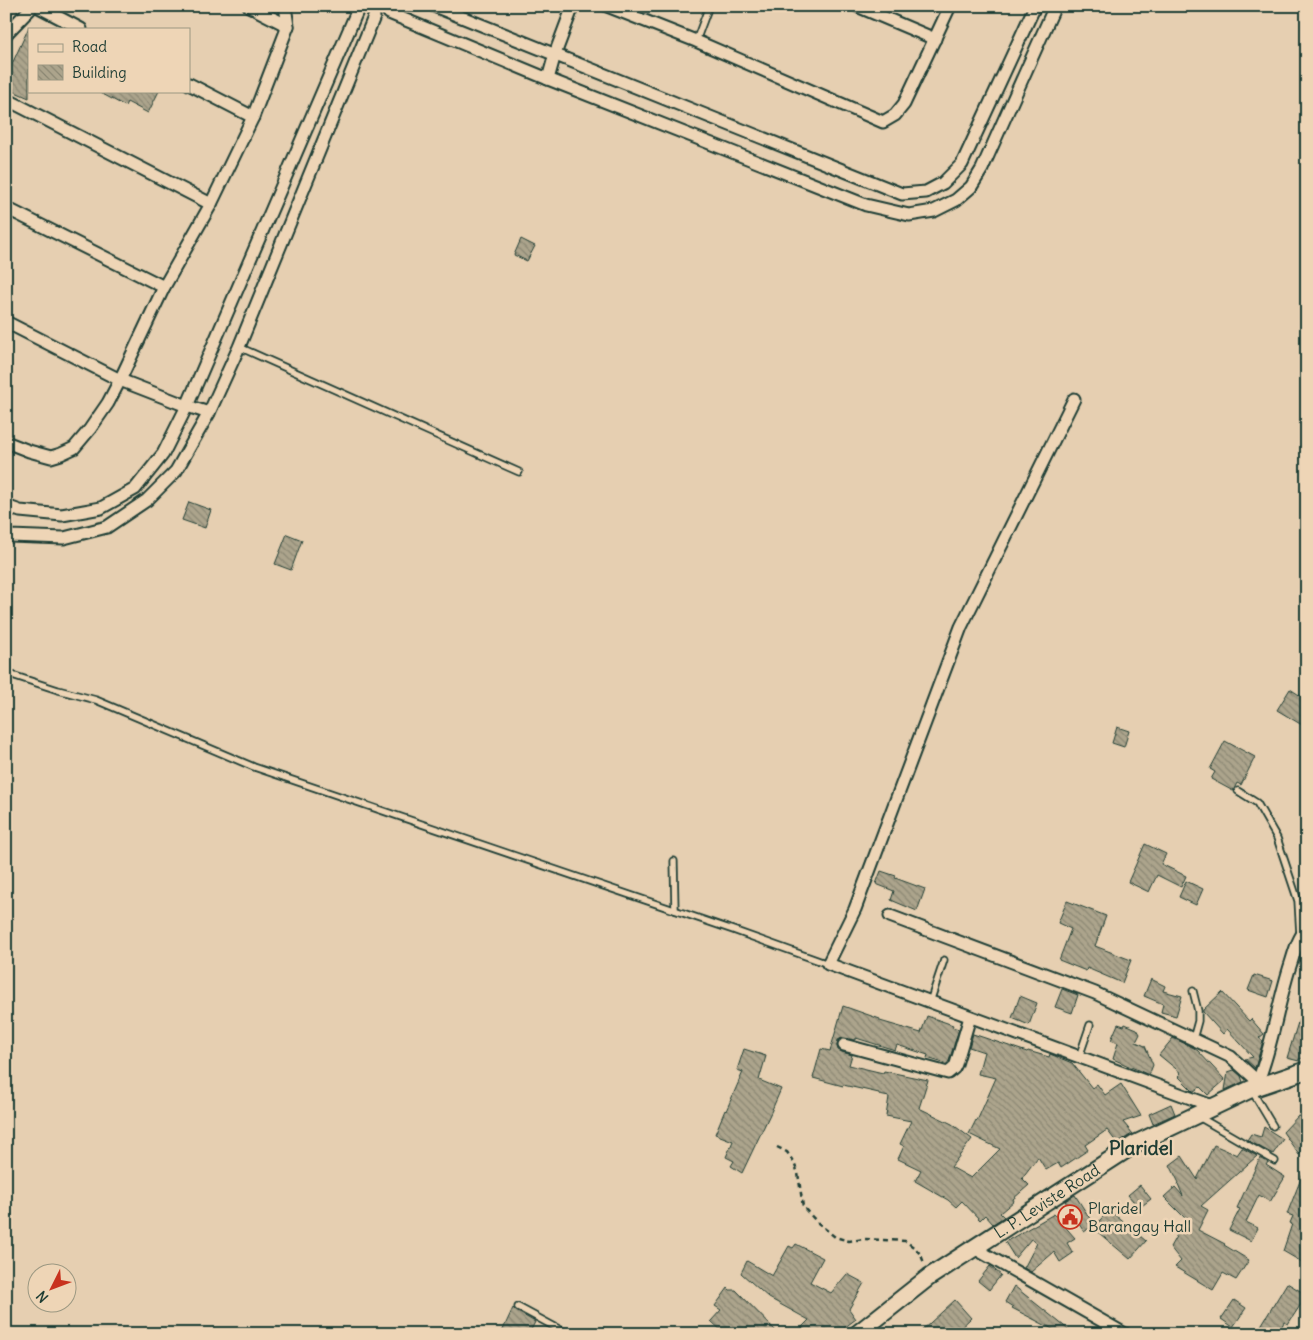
<svg xmlns="http://www.w3.org/2000/svg" width="1313" height="1340" font-family="Delius,sans-serif">
  <style>
    .building { fill: url(#building-back-hatch); stroke: #1f3d34 }
    .lines { fill: none; stroke-linecap: round; stroke-linejoin: round }
    .service-casing { stroke: #1f3d34; stroke-width: 9 }
    .minor-casing { stroke: #1f3d34; stroke-width: 15 }
    .secondary-casing { stroke: #1f3d34; stroke-width: 20 }
    .path { stroke: #1f3d34; stroke-width: 2.5; stroke-dasharray: 5 4; stroke-linecap: butt }
    .service { stroke: #eed5b6; stroke-width: 5.5 }
    .minor { stroke: #eed5b6; stroke-width: 11 }
    .secondary { stroke: #eed5b6; stroke-width: 16 }
    .labels { text-anchor: middle; dominant-baseline: central; stroke-width: 5; stroke-linejoin: round; paint-order: stroke }
    .street-label { font-size: 16px; fill: #1f3d34; stroke: #eed5b6 }
    .poi-label { font-size: 16px; fill: #1f3d34; stroke: #eed5b6; text-anchor: start }
    .quarter-label { font-size: 19px; font-weight: bold; fill: #1f3d34; stroke: #eed5b6 }
  </style>
  <defs>
    <pattern id="building-back-hatch" width="6" height="6" patternUnits="userSpaceOnUse" patternTransform="scale(1.25)"><rect width="6" height="6" fill="#aca48c"/><path d="M-1 5l2 2M0 0l6 6M5-1l2 2" fill="none" stroke="#8b8773"/></pattern>
  </defs>
  <rect width="100%" height="100%" fill="#e6cfb1"/>
  <filter id="ink" filterUnits="userSpaceOnUse"><feTurbulence type="fractalNoise" baseFrequency=".02" numOctaves="2"/><feDisplacementMap in="SourceGraphic" scale="10" xChannelSelector="R" yChannelSelector="G"/><feConvolveMatrix kernelMatrix="1 2 1 2 8 2 1 2 1" color-interpolation-filters="sRGB"/></filter>
  <g filter="url(#ink)">
    <!-- building -->
    <g class="building">
      <path d="M29 27V98L6 88V77Z"/>
      <path d="M97 91H159L148 113 127 102 125 106Z"/>
      <path d="M521 239 535 246 527 261 514 255Z"/>
      <path d="M189 502 211 510 205 528 182 520Z"/>
      <path d="M287 534 302 540 291 570 275 564Z"/>
      <path d="M1290 689 1307 700V728L1277 710Z"/>
      <path d="M1117 727 1129 731 1124 747 1112 743Z"/>
      <path d="M1225 741 1255 757 1241 785 1237 783 1233 791 1211 779 1215 772 1210 769Z"/>
      <path d="M1145 844 1166 854 1161 864 1186 876 1181 887 1157 875 1149 892 1128 882Z"/>
      <path d="M881 871 896 876 895 878 925 889 917 911 891 900 894 891 876 884Z"/>
      <path d="M1186 881 1203 889 1196 905 1179 897Z"/>
      <path d="M1067 901 1106 916 1095 946 1131 960 1122 983 1087 968 1086 971 1059 960 1071 929 1058 923Z"/>
      <path d="M1254 975 1273 981 1268 997 1248 990Z"/>
      <path d="M1151 979 1165 986 1163 991 1182 996 1176 1016 1161 1012 1163 1004 1144 996Z"/>
      <path d="M1062 989 1078 995 1072 1013 1055 1007Z"/>
      <path d="M1222 992 1249 1021 1251 1019 1264 1034 1259 1038 1263 1041 1255 1068 1245 1059 1253 1057 1227 1029 1223 1034 1203 1012V1010Z"/>
      <path d="M1020 996 1037 1003 1029 1025 1012 1018Z"/>
      <path d="M1304 1003H1307V1057L1299 1059V1061L1287 1058Z"/>
      <path d="M843 1006 880 1019V1021L921 1033 927 1016 953 1025 952 1027 959 1029 949 1061 947 1064 927 1058 928 1055 897 1045 895 1050 856 1038V1040L842 1038 838 1040 837 1046 838 1050 842 1052 852 1055 849 1065 883 1073 884 1071 928 1080 919 1108 952 1124 972 1139 951 1167 971 1178 1000 1149 969 1134 976 1120 977 1121 996 1078 978 1074 984 1052 969 1047 973 1034 1027 1052 1028 1051 1049 1057 1050 1054 1072 1063 1092 1088 1097 1084 1105 1095 1121 1084 1141 1116 1123 1122 1133 1134H1132L1117 1143 1107 1130 1085 1145 1088 1150 1061 1168 1058 1163 1046 1170 1038 1157 1022 1178 1029 1185 1013 1199 1014 1201 1000 1213 1004 1217 993 1224 985 1215 980 1220 962 1201 956 1207 948 1200 915 1181 921 1170 898 1159 904 1146 900 1144 911 1121 886 1116 889 1097 879 1095V1093L843 1085V1086L813 1078 821 1049 830 1051Z"/>
      <path d="M1118 1024 1124 1026 1125 1024 1137 1029 1140 1034 1136 1042 1145 1046 1153 1065 1149 1075 1113 1059 1118 1043 1111 1040Z"/>
      <path d="M1173 1038 1194 1048 1198 1051 1225 1080 1208 1095 1200 1087 1194 1091H1193L1178 1076 1181 1073 1159 1055Z"/>
      <path d="M744 1049 766 1056 759 1080 781 1089 771 1112 742 1173 731 1166 734 1161 726 1157 733 1141 715 1134 725 1110 726 1111 743 1072 737 1070Z"/>
      <path d="M1234 1070 1241 1076 1243 1082 1225 1090 1228 1072Z"/>
      <path d="M1171 1104 1175 1114 1153 1124 1149 1114Z"/>
      <path d="M1300 1114 1307 1120V1143L1299 1155 1283 1132Z"/>
      <path d="M1264 1127 1283 1139 1273 1154 1247 1140 1251 1134 1261 1137Z"/>
      <path d="M1214 1145 1237 1155 1242 1148 1257 1156 1201 1206 1208 1210 1198 1230 1225 1244 1224 1245 1249 1260 1236 1280 1223 1273 1213 1290 1175 1267 1181 1261 1170 1247 1186 1219 1164 1197 1175 1187 1183 1196 1178 1184 1179 1183 1170 1165 1182 1156 1197 1179Z"/>
      <path d="M1260 1158 1268 1162 1266 1165 1285 1177 1270 1202 1259 1195 1246 1222 1258 1228 1251 1241 1229 1230 1240 1209 1237 1208Z"/>
      <path d="M1306 1166H1307V1265L1283 1251 1292 1224 1290 1223 1293 1216 1287 1214Z"/>
      <path d="M1140 1185 1151 1199 1139 1208 1128 1195Z"/>
      <path d="M1075 1195 1094 1225 1084 1232 1065 1201Z"/>
      <path d="M1109 1210 1146 1241 1130 1259 1093 1228Z"/>
      <path d="M1054 1214 1075 1238 1067 1243 1073 1253 1060 1262 1054 1252 1031 1272 1024 1268 1037 1243 1031 1239 1015 1258 1005 1242Z"/>
      <path d="M796 1244 823 1258 810 1282 831 1293 847 1274 864 1283 849 1309 856 1319 836 1334H810L802 1327 809 1320 769 1298 741 1273 747 1261 772 1276 789 1246 793 1248Z"/>
      <path d="M990 1266 1001 1275 989 1290 978 1281Z"/>
      <path d="M1287 1283 1307 1295 1288 1324 1284 1322 1278 1334H1267L1259 1329Z"/>
      <path d="M1014 1286 1074 1334H1062L1012 1308 1013 1307 1005 1302Z"/>
      <path d="M728 1288 730 1290H736L779 1334H725L711 1321 721 1310 715 1306Z"/>
      <path d="M955 1300 971 1318 954 1334H918Z"/>
      <path d="M1234 1300 1246 1308 1233 1327 1221 1319Z"/>
      <path d="M513 1308 516 1311 535 1322 529 1334H501Z"/>
    </g>
    <g class="lines">
      <!-- service casing -->
      <g class="service-casing">
        <g id="service">
          <path d="M696 41 709 6"/>
          <path d="M239 347 519 472"/>
          <path d="M6 673 58 690 96 700 254 767 733 930 828 964"/>
          <path d="M1238 791 1257 803 1277 838 1298 901 1300 935"/>
          <path d="M674 861 675 910"/>
          <path d="M930 1002 944 960"/>
          <path d="M1193 1039 1198 1021V1011L1193 991"/>
          <path d="M1079 1057 1090 1025"/>
          <path d="M1252 1091 1273 1126"/>
          <path d="M1199 1117 1275 1161"/>
          <path d="M518 1307 568 1334"/>
        </g>
      </g>
      <!-- minor casing -->
      <g class="minor-casing">
        <g id="minor">
          <path d="M37 6 81 29"/>
          <path d="M249 6 288 26"/>
          <path d="M434 6 902 194 926 192 943 183 962 164 1035 6"/>
          <path d="M607 6 696 41 883 122 895 115 904 104 950 6"/>
          <path d="M857 6 935 39"/>
          <path d="M389 13 548 79 866 205 909 215 934 211 956 200 971 187 982 169 1055 6"/>
          <path d="M6 34 33 6"/>
          <path d="M548 79 555 54 573 6"/>
          <path d="M189 84 253 117"/>
          <path d="M6 99 211 204"/>
          <path d="M6 208 164 287"/>
          <path d="M6 322 120 380 187 406 209 413"/>
          <path d="M1074 399 961 627 855 909 828 964 1215 1107"/>
          <path d="M6 442 29 451 51 457 61 454 74 448 90 429 108 403 120 380 164 287 211 204 253 117 288 26 285 6"/>
          <path d="M6 506 20 511 62 515 101 508 135 489 163 454 187 406 358 9"/>
          <path d="M6 535 10 536 64 538 107 527 147 500 176 471 209 413 239 347 374 17"/>
          <path d="M890 916 1095 993 1231 1057 1262 1085"/>
          <path d="M844 1045 948 1073 954 1068 956 1064 970 1017"/>
          <path d="M1258 1081C1273 1043 1278 1002 1291 963 1295 950 1298 938 1307 928"/>
          <path d="M974 1248 1125 1334"/>
        </g>
      </g>
      <!-- secondary casing -->
      <g class="secondary-casing">
        <g id="secondary">
          <path id="s1" d="M857 1334 929 1277 1135 1144 1251 1089 1307 1070"/>
        </g>
      </g>
      <!-- path -->
      <path class="path" d="M777 1147 787 1152 794 1163 798 1173 803 1207 818 1223 835 1237 849 1241 865 1239 905 1241 915 1248 921 1255 924 1263"/>
      <!-- service -->
      <use href="#service" class="service"/>
      <!-- minor -->
      <use href="#minor" class="minor"/>
      <!-- secondary -->
      <use href="#secondary" class="secondary"/>
    </g>
  </g>
  <!-- icons -->
  <defs>
    <g id="civic-ring" transform="scale(1.25)"><circle r="9.5" fill="#eed5b6" stroke="#c8321e" stroke-width="1.5"/><path d="M-.6-6.5H3V-4.5H.6V-3L4-1V1h2V6H-6V1h2V-1L-.6-3ZM-1.2 2.5V6h2.4V2.5Z" fill="#c8321e"/></g>
  </defs>
  <g fill-rule="evenodd">
    <use href="#civic-ring" x="1070" y="1217"/>
  </g>
  <g class="labels">
    <!-- street labels -->
    <g class="street-label">
      <text stroke="none"><textPath href="#s1" startOffset="232">L. P. Leviste Road</textPath></text>
    </g>
    <!-- poi labels -->
    <g class="poi-label">
      <text x="1088" y="1208">Plaridel<tspan x="1088" dy="18">Barangay Hall</tspan></text>
    </g>
    <!-- quarter labels -->
    <g class="quarter-label">
      <text x="1141" y="1148">Plaridel</text>
    </g>
  </g>
  <!-- margin -->
  <rect width="1313" height="1340" fill="none" stroke="#eed5b6" stroke-width="25"/>
  <rect x="12" y="12" width="1288" height="1315" fill="none" stroke="#1f3d34" stroke-width="2" filter="url(#ink)"/>
  <!-- legend -->
  <rect x="28" y="28" width="162" height="65" fill="#eed5b6" stroke="#9b9882"/>
  <rect x="38" y="44" width="25" height="8" fill="#eed5b6" stroke="#9b9882"/>
  <text x="72" y="52" font-size="15" fill="#1f3d34">Road</text>
  <rect x="38" y="65" width="25" height="15" fill="url(#building-back-hatch)" stroke="#9b9882"/>
  <text x="72" y="78" font-size="15" fill="#1f3d34">Building</text>
  <!-- north arrow -->
  <g transform="translate(52 1288) rotate(228)"><circle r="24" fill="#eed5b6" stroke="#9b9882"/>
  <path d="M0-4L9 19L0 12L-9 19Z" fill="#c8321e"/>
  <text y="-8" font-size="14" font-weight="bold" text-anchor="middle" fill="#1f3d34">N</text>
  </g>
</svg>
